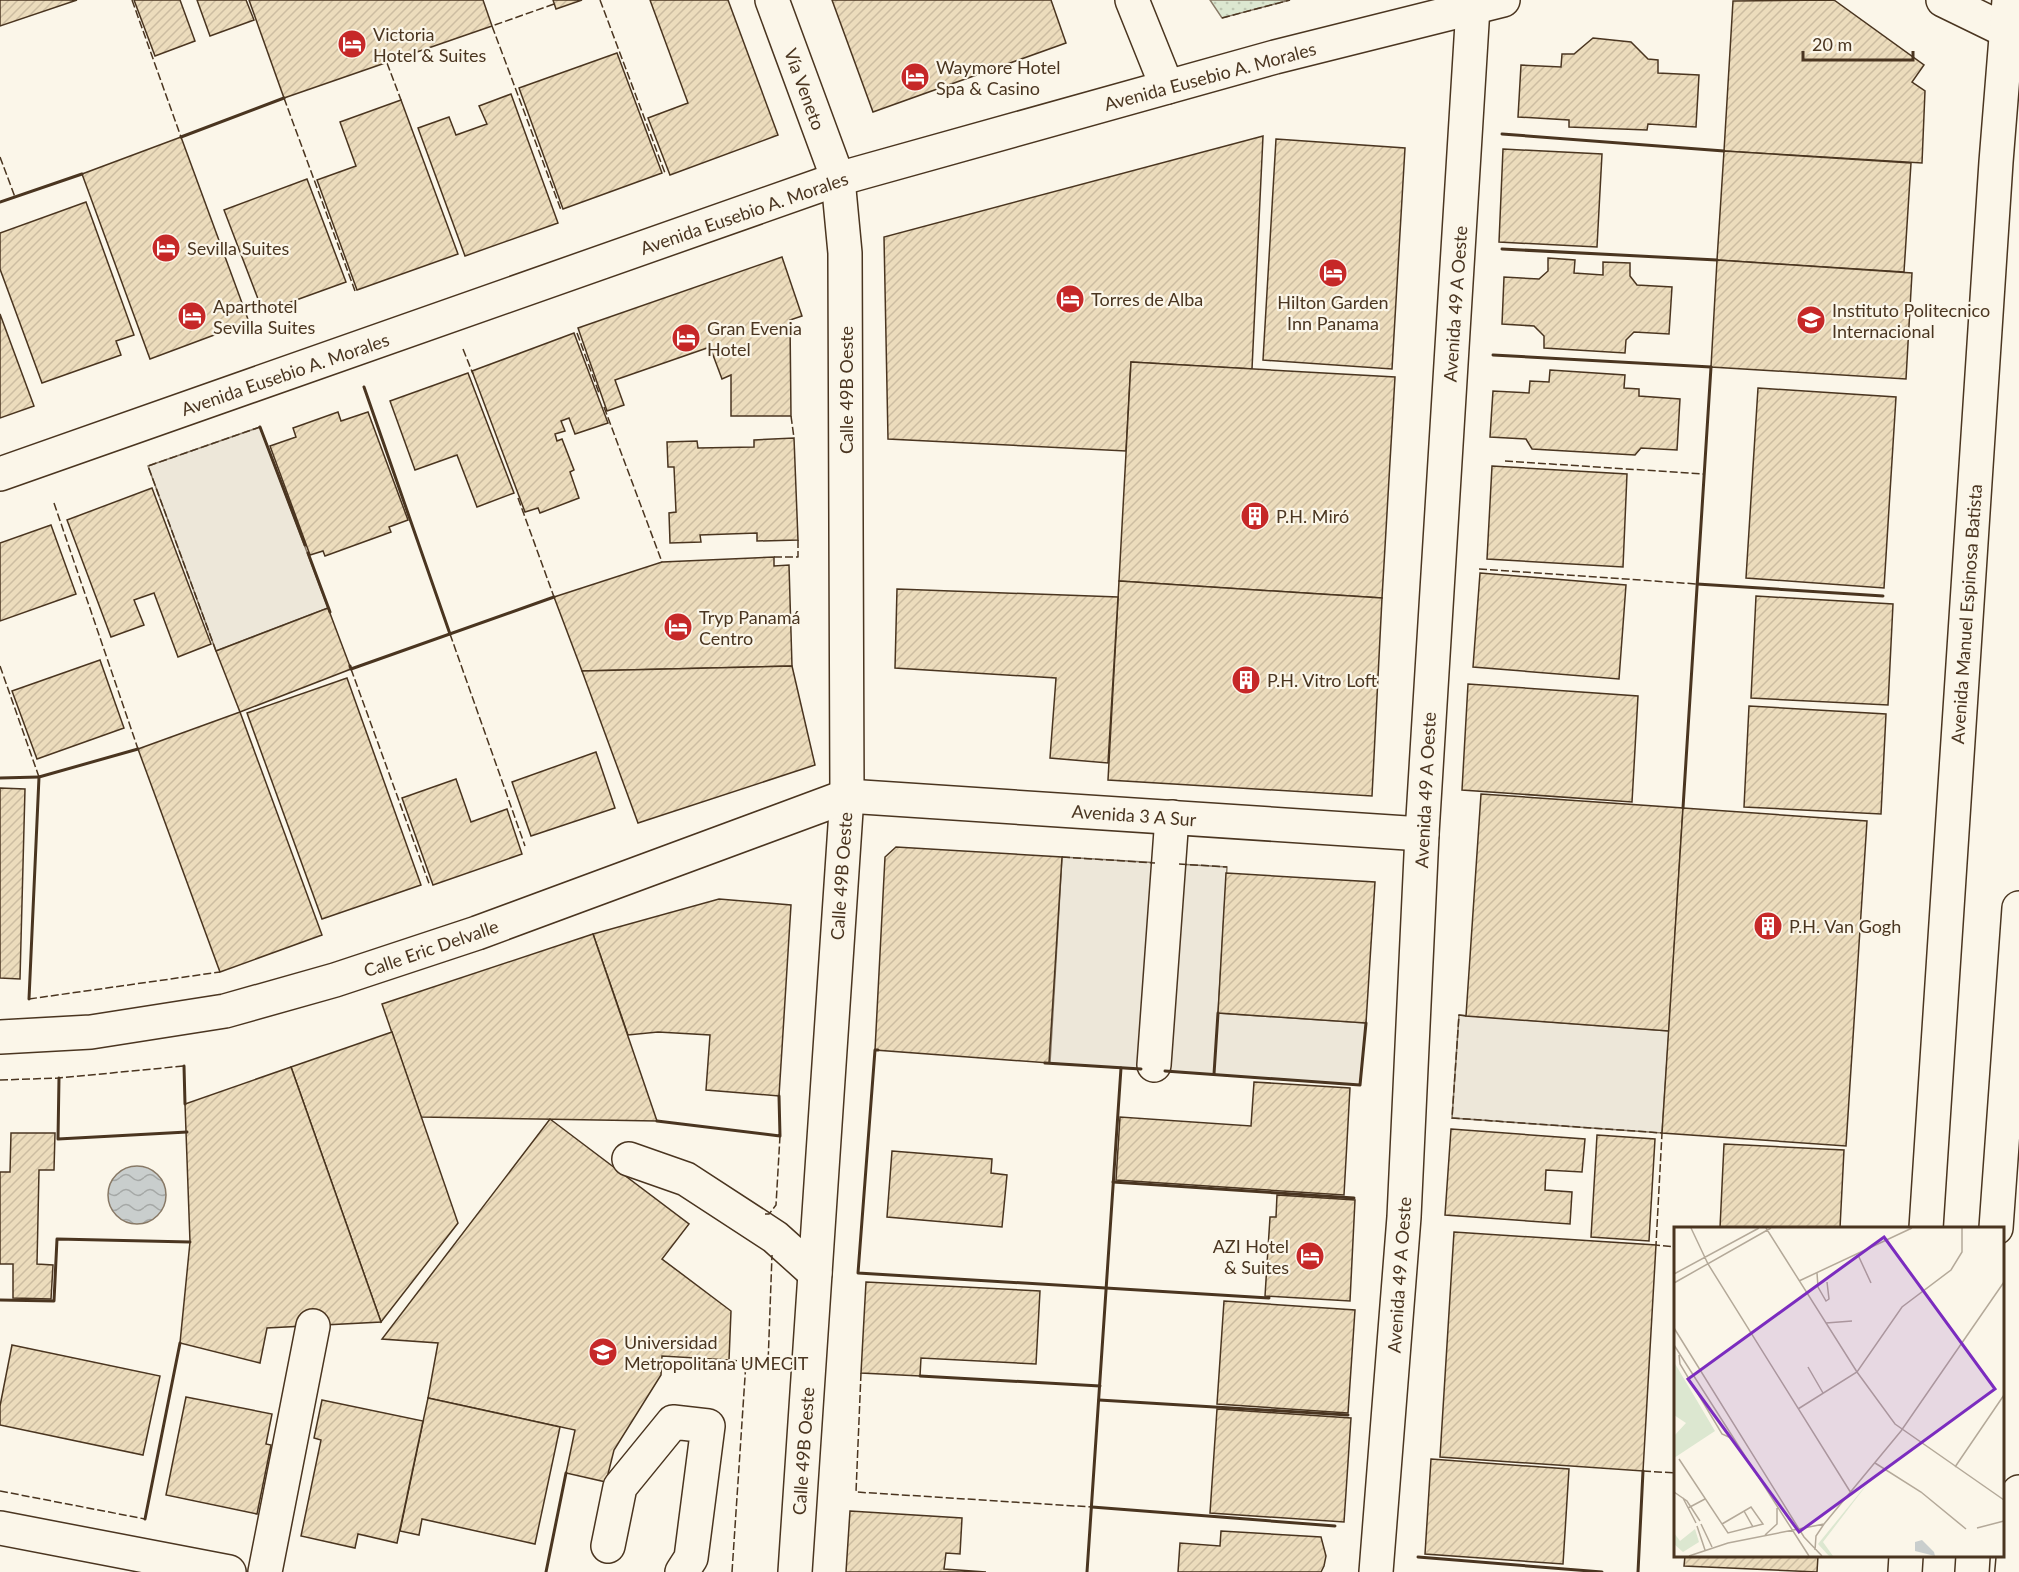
<svg xmlns="http://www.w3.org/2000/svg" width="2019" height="1572" font-family="Lato,sans-serif">
  <style>
    .grass { fill: url(#grass-dots); stroke: #887966; stroke-width: 1.5 }
    .parking { fill: #ede7d9; stroke: #887966; stroke-width: 1.5 }
    .water { fill: url(#water-waves); stroke: #887966; stroke-width: 1.5 }
    .building { fill: url(#building-hatch); stroke: #4a3520; stroke-width: 1.5 }
    .lines { fill: none; stroke-linecap: round; stroke-linejoin: round }
    .minor-casing { stroke: #4a3520; stroke-width: 36 }
    .major-casing { stroke: #4a3520; stroke-width: 36 }
    .minor { stroke: #fbf6e9; stroke-width: 33 }
    .major { stroke: #fbf6e9; stroke-width: 33 }
    .fence { stroke: #4a3520; stroke-width: 1.5; stroke-dasharray: 8 3; stroke-linecap: butt }
    .wall { stroke: #4a3520; stroke-width: 3 }
    .labels { text-anchor: middle; dominant-baseline: central; stroke-width: 4.5; stroke-linejoin: round; paint-order: stroke }
    .poi-label { font-size: 18px; fill: #4a3520; stroke: #fbf6e9; text-anchor: start }
    .street-label { font-size: 18px; fill: #4a3520; stroke: #fbf6e9 }
    .inset-road { fill: none; stroke: #b4a999; stroke-width: 1.5 }
    .view { fill: #7b2cbf; fill-opacity: 0.15; stroke: #7b2cbf; stroke-width: 3 }
    .inset-edge { fill: none; stroke: #4a3520; stroke-width: 3 }
  </style>
  <defs>
    <pattern id="grass-dots" width="8" height="8" patternUnits="userSpaceOnUse" patternTransform="scale(1.5)"><rect width="8" height="8" fill="#dce7d0"/><path d="M2 2h.1M6 6h.1" fill="none" stroke="#bec7b2" stroke-width="1.8" stroke-linecap="round"/></pattern>
    <pattern id="water-waves" width="16" height="10" patternUnits="userSpaceOnUse" patternTransform="scale(1.5)"><rect width="16" height="10" fill="#c9cecd"/><path d="M0 5q4-4 8 0t8 0" fill="none" stroke="#a5a8a6"/></pattern>
    <pattern id="building-hatch" width="6" height="6" patternUnits="userSpaceOnUse" patternTransform="scale(1.5)"><rect width="6" height="6" fill="#ecdcbc"/><path d="M-1 1l2-2M0 6l6-6M5 7l2-2" fill="none" stroke="#ccbda1"/></pattern>
  </defs>
  <rect width="100%" height="100%" fill="#fbf6e9"/>
  <!-- grass -->
  <path class="grass" d="M1210 0H1290L1222 18Z"/>
  <!-- parking -->
  <g class="parking">
    <path d="M260 427 328 608 216 651 148 466Z"/>
    <path d="M1062 857 1227 867 1218 1013 1366 1023 1360 1085 1050 1063Z"/>
    <path d="M1459 1015 1669 1031 1662 1133 1452 1118Z"/>
  </g>
  <!-- water -->
  <circle class="water" cx="137" cy="1195" r="29"/>
  <!-- building -->
  <g class="building">
    <path d="M0 0H77L0 26Z"/>
    <path d="M134 0H180L195 41 155 56Z"/>
    <path d="M197 0H246L254 20 210 36Z"/>
    <path d="M249 0H483L492 26 284 98Z"/>
    <path d="M553 0H582L556 9Z"/>
    <path d="M650 0H728L778 135 670 175 648 118 688 103Z"/>
    <path d="M832 0H1051L1066 43 873 112Z"/>
    <path d="M1834 0 1924 65 1912 82 1925 91 1922 163 1724 151 1733 1Z"/>
    <path d="M1593 38 1631 42 1648 59 1658 60V73L1699 75 1696 127 1648 124 1647 130 1569 127V120L1518 117 1521 65 1561 67 1562 54H1574Z"/>
    <path d="M617 53 662 173 563 209 519 88Z"/>
    <path d="M511 94 558 223 465 256 418 128 449 117 456 135 487 124 479 106Z"/>
    <path d="M401 100 458 254 357 290 317 180 356 166 340 122Z"/>
    <path d="M1263 136 1252 369 1131 362 1126 451 888 439 884 237Z"/>
    <path d="M181 137 249 322 150 359 82 174Z"/>
    <path d="M1276 139 1405 148 1392 369 1263 360Z"/>
    <path d="M1503 149 1602 154 1597 247 1499 242Z"/>
    <path d="M1724 151 1911 163 1904 272 1717 260Z"/>
    <path d="M307 179 346 282 263 312 224 210Z"/>
    <path d="M86 202 134 335 116 341 121 355 42 383 0 269V233Z"/>
    <path d="M782 257 802 316 790 320 791 416H731V375L722 379 710 347 615 380 624 405 607 411 578 328Z"/>
    <path d="M1548 258 1575 260 1574 273 1603 275V262L1630 263V276L1637 285 1672 287 1669 334 1634 332 1626 340 1625 353 1544 348V336L1534 326 1502 324 1504 277 1539 279 1548 271Z"/>
    <path d="M1717 260 1912 273 1906 379 1711 367Z"/>
    <path d="M0 314 34 406 0 418Z"/>
    <path d="M574 333 608 423 575 434 569 418 561 421 565 431 555 434 557 441 562 439 574 470 570 472 579 498 540 513 538 508 525 512 472 371Z"/>
    <path d="M1131 362 1395 377 1382 598 1119 581Z"/>
    <path d="M1550 370 1625 375 1624 388 1639 389V396L1680 399 1677 450 1641 448 1635 455 1532 449 1526 439 1490 437 1493 391 1529 393 1530 381 1549 382Z"/>
    <path d="M468 373 514 493 477 507 457 455 415 470 390 401Z"/>
    <path d="M1758 388 1896 397 1884 588 1746 578Z"/>
    <path d="M338 412 341 421 368 412 408 520 389 527 391 532 325 556 323 551 310 555 270 446 296 437 293 428Z"/>
    <path d="M794 438 798 540 757 541V533L700 535 701 542 670 543 669 513 676 512 674 467H668L667 442 697 441 698 448 754 447V440Z"/>
    <path d="M1492 466 1627 474 1623 567 1487 559Z"/>
    <path d="M152 488 211 644 178 657 154 593 134 600 144 625 111 637 67 520Z"/>
    <path d="M51 525 76 594 0 621V543Z"/>
    <path d="M774 557V566L789 565 792 666 582 671 554 597 662 562Z"/>
    <path d="M1480 573 1626 585 1619 679 1473 667Z"/>
    <path d="M1119 581 1382 598 1372 796 1108 780Z"/>
    <path d="M897 589 1118 597 1108 763 1050 758 1056 678 895 668Z"/>
    <path d="M1756 596 1893 604 1888 705 1751 698Z"/>
    <path d="M328 608 351 669 240 712 216 651Z"/>
    <path d="M100 660 124 728 37 759 12 691Z"/>
    <path d="M792 666 815 765 638 823 582 671Z"/>
    <path d="M347 678 421 885 322 919 247 713Z"/>
    <path d="M1468 684 1638 696 1632 802 1462 790Z"/>
    <path d="M1749 706 1886 714 1881 814 1744 807Z"/>
    <path d="M240 712 322 935 220 972 138 749Z"/>
    <path d="M596 752 615 808 531 836 512 782Z"/>
    <path d="M456 779 471 822 507 809 522 854 433 885 402 798Z"/>
    <path d="M0 788 25 789 20 979 0 978Z"/>
    <path d="M1481 794 1683 808 1669 1031 1466 1016Z"/>
    <path d="M1683 808 1867 821 1846 1146 1662 1133Z"/>
    <path d="M896 847 1062 857 1049 1063 875 1050 885 857Z"/>
    <path d="M1226 873 1375 882 1366 1023 1218 1013Z"/>
    <path d="M719 899 791 905 779 1096 706 1090 710 1035 658 1032 628 1035 593 934Z"/>
    <path d="M593 934 657 1121 421 1117 382 1004Z"/>
    <path d="M392 1032 458 1223 381 1322 291 1067Z"/>
    <path d="M291 1067 381 1322 267 1328 260 1363 180 1343 190 1242 185 1104Z"/>
    <path d="M1254 1082 1350 1088 1344 1195 1116 1180 1120 1117 1251 1126Z"/>
    <path d="M550 1119 689 1224 662 1259 731 1311 729 1360 662 1356 661 1375 614 1450 606 1482 566 1473 575 1430 428 1398 438 1343 382 1339Z"/>
    <path d="M1451 1129 1585 1139 1582 1172 1546 1170 1545 1190 1572 1192 1570 1224 1445 1215Z"/>
    <path d="M11 1133H55L54 1170H39L37 1264 53 1265 51 1299 13 1298V1264H0V1172H10Z"/>
    <path d="M1597 1135 1655 1139 1649 1241 1591 1237Z"/>
    <path d="M1724 1144 1844 1150 1840 1228H1720Z"/>
    <path d="M892 1151 992 1159 991 1173 1007 1175 1002 1227 887 1217Z"/>
    <path d="M1277 1195 1355 1200 1350 1301 1265 1296 1270 1217H1276Z"/>
    <path d="M1454 1232 1656 1245 1643 1471 1440 1457Z"/>
    <path d="M866 1282 1040 1291 1036 1364 921 1358 920 1376 861 1373Z"/>
    <path d="M1224 1301 1355 1310 1348 1413 1217 1404Z"/>
    <path d="M12 1345 160 1376 143 1455 0 1425V1406Z"/>
    <path d="M186 1397 272 1414 266 1444 271 1445 257 1514 166 1495Z"/>
    <path d="M428 1398 560 1427 535 1544 422 1519 419 1535 400 1531Z"/>
    <path d="M322 1400 423 1421 397 1543 358 1534 355 1548 301 1536 321 1440 314 1438Z"/>
    <path d="M1217 1409 1351 1418 1344 1522 1210 1513Z"/>
    <path d="M1431 1459 1569 1469 1563 1564 1425 1554Z"/>
    <path d="M850 1511 962 1518 960 1554 946 1553 944 1569 986 1572H846Z"/>
    <path d="M1221 1531 1321 1537 1326 1556 1324 1566 1321 1572H1178L1180 1543 1220 1546Z"/>
    <path d="M1685 1556H1827H1818L1817 1572 1684 1566Z"/>
  </g>
  <g class="lines">
    <!-- minor casing -->
    <g class="minor-casing">
      <g id="minor">
        <path d="M772 0 838 179 845 253 847 796 795 1572"/>
        <path d="M1132 0 1167 87"/>
        <path d="M1943 0 2019 37"/>
        <path d="M0 474 838 179 1275 57 1503 0"/>
        <path d="M0 1037 91 1032 225 1011 335 980 477 933 847 796 1422 834"/>
        <path d="M1154 1065 1172 817"/>
        <path d="M629 1159 686 1179 775 1237 815 1273"/>
        <path d="M0 1528 229 1572"/>
        <path d="M608 1546 620 1487 673 1422 708 1426 691 1558 682 1572"/>
        <path d="M265 1572 313 1326"/>
        <path d="M1376 1572 1404 1217 1422 834 1473 7"/>
        <path d="M2012 1572 2019 1492"/>
      </g>
    </g>
    <!-- major casing -->
    <g class="major-casing">
      <g id="major">
        <path d="M1926 1228 1996 162 2009 0"/>
        <path d="M1996 1228 2019 908"/>
        <path d="M1905 1572 1906 1556"/>
        <path d="M1972 1572 1973 1556"/>
      </g>
    </g>
    <!-- minor -->
    <use href="#minor" class="minor"/>
    <!-- major -->
    <use href="#major" class="major"/>
    <!-- fence -->
    <g class="fence">
      <path d="M132 0 181 137"/>
      <path d="M600 0 665 173"/>
      <path d="M554 4 492 26 561 210"/>
      <path d="M1222 18 1290 0"/>
      <path d="M387 63 401 100"/>
      <path d="M284 98 355 291"/>
      <path d="M0 157 15 197"/>
      <path d="M577 333 599 393"/>
      <path d="M463 349 473 374"/>
      <path d="M604 407 662 562"/>
      <path d="M791 416 794 438"/>
      <path d="M1505 461 1704 474"/>
      <path d="M518 498 554 597"/>
      <path d="M54 503 138 749"/>
      <path d="M774 557H798V540"/>
      <path d="M1479 569 1697 584"/>
      <path d="M450 634 525 846"/>
      <path d="M216 651 148 466 260 427"/>
      <path d="M0 666 39 777"/>
      <path d="M351 669 430 886"/>
      <path d="M1062 857 1155 863"/>
      <path d="M1179 864 1227 867"/>
      <path d="M29 999 220 972"/>
      <path d="M1466 1016 1459 1015 1452 1118 1662 1133 1656 1245 1676 1247"/>
      <path d="M0 1080 59 1078 184 1066"/>
      <path d="M765 1214H769L776 1205 780 1136"/>
      <path d="M729 1360 768 1364 772 1255"/>
      <path d="M861 1373 856 1492 1092 1507"/>
      <path d="M1643 1471 1676 1473"/>
      <path d="M0 1491 145 1519"/>
      <path d="M732 1572 746 1362"/>
    </g>
    <!-- wall -->
    <g class="wall">
      <path d="M1502 134 1724 151"/>
      <path d="M181 137 284 98"/>
      <path d="M0 202 82 174"/>
      <path d="M1502 249 1717 260"/>
      <path d="M1493 355 1711 367"/>
      <path d="M364 387 450 634"/>
      <path d="M260 427 305 545"/>
      <path d="M308 553 330 612"/>
      <path d="M1697 584 1883 596"/>
      <path d="M350 666 351 669 554 597"/>
      <path d="M0 778 39 777"/>
      <path d="M1683 808 1711 367"/>
      <path d="M29 999 39 777 138 749"/>
      <path d="M878 1050H875L858 1273 1269 1298"/>
      <path d="M1045 1063 1141 1069"/>
      <path d="M184 1066 185 1104"/>
      <path d="M1165 1071 1360 1085 1366 1023"/>
      <path d="M1214 1074 1218 1013"/>
      <path d="M59 1078 58 1139 187 1132"/>
      <path d="M657 1121 780 1136 779 1096"/>
      <path d="M1113 1182 1354 1198"/>
      <path d="M0 1300 54 1301 57 1239 190 1242"/>
      <path d="M920 1376 1100 1386"/>
      <path d="M1099 1400 1348 1415"/>
      <path d="M1092 1507 1335 1526"/>
      <path d="M145 1519 180 1343"/>
      <path d="M1418 1557 1602 1572"/>
      <path d="M546 1572 566 1473"/>
      <path d="M1087 1572 1121 1068"/>
      <path d="M1638 1572 1643 1471"/>
    </g>
  </g>
  <!-- icons -->
  <defs>
    <g id="hotel-disc" transform="scale(1.5)"><circle r="9.5" fill="#c62828" stroke="#fbf6e9"/><path d="M-6-4.5h1.5V1H6V5H4.5V3h-9V5H-6ZM-4 0a1.8 1.8 0 1 1 3.6 0ZM.5 0V-2.5h3Q6-2.5 6 0Z" fill="#fff"/></g>
    <g id="university-disc" transform="scale(1.5)"><circle r="9.5" fill="#c62828" stroke="#fbf6e9"/><path d="M0-5L7-2L0 1L-7-2ZM-4 1L0 2.5L4 1V4Q0 6-4 4Z" fill="#fff"/></g>
    <g id="building-disc" transform="scale(1.5)"><circle r="9.5" fill="#c62828" stroke="#fbf6e9"/><path d="M-4-6H4V6H1V3H-1V6H-4ZM-2.5-4.3h1.7v1.8h-1.7ZM.8-4.3h1.7v1.8H.8ZM-2.5-1h1.7V.8h-1.7ZM.8-1h1.7V.8H.8Z" fill="#fff"/></g>
  </defs>
  <g fill-rule="evenodd">
    <use href="#hotel-disc" x="352" y="44"/>
    <use href="#hotel-disc" x="915" y="77"/>
    <use href="#hotel-disc" x="166" y="248"/>
    <use href="#hotel-disc" x="1333" y="273"/>
    <use href="#hotel-disc" x="1070" y="299"/>
    <use href="#hotel-disc" x="192" y="316"/>
    <use href="#university-disc" x="1811" y="320"/>
    <use href="#hotel-disc" x="686" y="338"/>
    <use href="#building-disc" x="1255" y="516"/>
    <use href="#hotel-disc" x="678" y="627"/>
    <use href="#building-disc" x="1246" y="680"/>
    <use href="#building-disc" x="1768" y="926"/>
    <use href="#hotel-disc" x="1310" y="1256"/>
    <use href="#university-disc" x="603" y="1352"/>
  </g>
  <g class="labels">
    <!-- poi labels -->
    <g class="poi-label">
      <text x="373" y="34">Victoria<tspan x="373" dy="21">Hotel &amp; Suites</tspan></text>
      <text x="936" y="67">Waymore Hotel<tspan x="936" dy="21">Spa &amp; Casino</tspan></text>
      <text x="187" y="248">Sevilla Suites</text>
      <text x="1091" y="299">Torres de Alba</text>
      <text x="1333" y="302" text-anchor="middle">Hilton Garden<tspan x="1333" dy="21">Inn Panama</tspan></text>
      <text x="213" y="306">Aparthotel<tspan x="213" dy="21">Sevilla Suites</tspan></text>
      <text x="1832" y="310">Instituto Politecnico<tspan x="1832" dy="21">Internacional</tspan></text>
      <text x="707" y="328">Gran Evenia<tspan x="707" dy="21">Hotel</tspan></text>
      <text x="1276" y="516">P.H. Miró</text>
      <text x="699" y="617">Tryp Panamá<tspan x="699" dy="21">Centro</tspan></text>
      <text x="1267" y="680">P.H. Vitro Loft</text>
      <text x="1789" y="926">P.H. Van Gogh</text>
      <text x="1289" y="1246" text-anchor="end">AZI Hotel<tspan x="1289" dy="21">&amp; Suites</tspan></text>
      <text x="624" y="1342">Universidad<tspan x="624" dy="21">Metropolitana UMECIT</tspan></text>
    </g>
    <!-- street labels -->
    <g class="street-label">
      <text transform="translate(1210 76) rotate(-15)">Avenida Eusebio A. Morales</text>
      <text transform="translate(805 89) rotate(70)">Vía Veneto</text>
      <text transform="translate(744 213) rotate(-19)">Avenida Eusebio A. Morales</text>
      <text transform="translate(1455 304) rotate(-86)">Avenida 49 A Oeste</text>
      <text transform="translate(285 374) rotate(-19)">Avenida Eusebio A. Morales</text>
      <text transform="translate(846 390) rotate(-90)">Calle 49B Oeste</text>
      <text transform="translate(1966 614) rotate(-86)">Avenida Manuel Espinosa Batista</text>
      <text transform="translate(1425 790) rotate(-87)">Avenida 49 A Oeste</text>
      <text transform="translate(1134 815) rotate(4)">Avenida 3 A Sur</text>
      <text transform="translate(841 876) rotate(-86)">Calle 49B Oeste</text>
      <text transform="translate(431 948) rotate(-19)">Calle Eric Delvalle</text>
      <text transform="translate(1399 1275) rotate(-86)">Avenida 49 A Oeste</text>
      <text transform="translate(803 1451) rotate(-86)">Calle 49B Oeste</text>
    </g>
  </g>
  <!-- overview -->
  <g transform="translate(1674 1227)">
    <rect width="330" height="330" fill="#fbf6e9"/>
    <path d="M201 247 149 315 159 329H155L144 317Z" fill="#dce7d0"/>
    <path d="M0 135 41 204 0 231V209L12 196 0 188ZM21 302 25 315 9 325 0 317V306L6 314Z" fill="#dce7d0"/>
    <path d="M248 313 260 325 261 329 241 324V315Z" fill="#c9cecd"/>
    <path class="inset-road" d="M17 1 34 37 177 266M92 1 183 145 221 197 330 273M184 28 197 56M143 46 144 60 152 74 155 72 153 55M0 47 85 1M125 54 238 1M0 56 97 1M152 96 178 94M0 101 130 310 148 329M0 118 135 329M5 128 6 137 48 207 57 211M134 140 149 166M124 182 183 145 228 80 277 43 288 25V1M5 232 54 306 89 297 77 280 48 297M201 236 247 265 292 302M281 240 330 168M0 265 13 274 26 294M9 271 22 296M14 281 31 272M70 284 79 300M27 297 38 320M23 299 31 323M303 301 330 294M91 308 103 297V281M141 323 142 309 150 297M15 329 54 316 150 297 227 204 330 55"/>
    <path class="view" d="M210 10 321 162 125 305 14 152Z"/>
    <rect width="330" height="330" class="inset-edge"/>
  </g>
  <!-- scale -->
  <path d="M1803 51v9h110v-9" fill="none" stroke="#4a3520" stroke-width="3"/>
  <text x="1812" y="51" font-size="18" fill="#4a3520" stroke="#fbf6e9" stroke-width="4.5" paint-order="stroke">20 m</text>
</svg>
